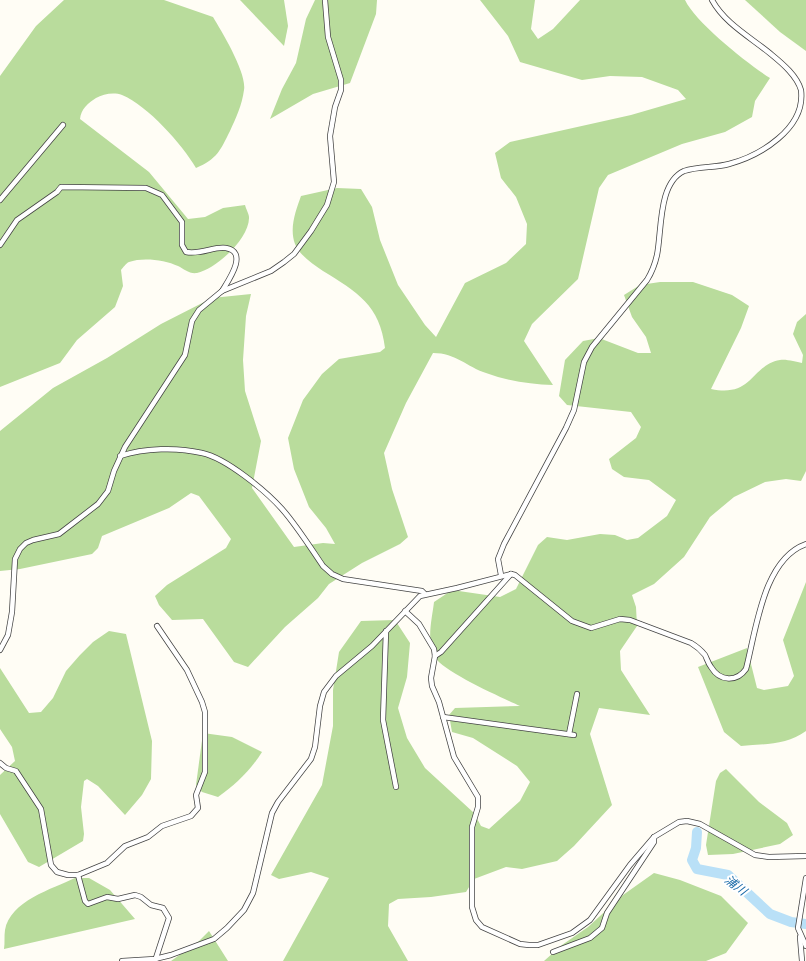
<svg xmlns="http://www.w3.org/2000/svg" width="806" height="961" font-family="'Noto Serif','Noto Sans JP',serif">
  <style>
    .forest { fill: #b9dc9c }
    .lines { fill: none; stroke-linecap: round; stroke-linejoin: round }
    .river { stroke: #b9e0f7; stroke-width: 10 }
    .minor-casing { stroke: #444; stroke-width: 6 }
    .minor { stroke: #fff; stroke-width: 4.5 }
    .labels { text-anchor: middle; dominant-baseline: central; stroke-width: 4; stroke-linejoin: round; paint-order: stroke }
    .water-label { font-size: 12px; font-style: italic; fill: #1768a6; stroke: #fff }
  </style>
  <rect width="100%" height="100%" fill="#fffdf5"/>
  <!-- forest -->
  <g class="forest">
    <path d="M64 0H164L213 17C222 32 247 73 244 90 242 105 236 118 230 131 220 151 217 159 196 168 182 144 148 106 122 95 114 92 103 94 96 98 88 103 81 109 80 119L149 172 188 219 205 217 223 208 245 205C246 209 249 214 249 217 250 238 216 269 197 273 189 274 184 269 178 266 165 260 143 257 129 262 126 263 123 268 121 270L123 286 115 307 77 340 60 363 0 387V76L36 26Z"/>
    <path d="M240 0H284L288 26 284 46Z"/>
    <path d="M315 0H377L376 14 350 83 313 94 270 119 282 89 296 63 306 19Z"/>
    <path d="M480 0H535L531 29 538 39 553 29 580 0H685C696 23 748 64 770 78L755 101 752 117 725 132 682 144 608 175 599 188 578 279 532 324 524 341 553 385C530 384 508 381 486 373 467 367 456 353 433 353L406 403 384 453 392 489 408 537 400 544 362 563 329 584 318 598 285 627 248 667 234 662 203 619 172 620 159 605 155 596 167 585 226 548 231 539 199 496 191 493 169 508 102 536 98 548 92 554 20 569 0 571V431L53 388 107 358 161 324 212 298 251 294 246 316 243 360 245 391 261 441 252 488 294 547 323 543 335 544 326 528 309 507 294 469 288 438 303 400 322 374 339 359 380 352 385 348C380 305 357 292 323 271 313 264 300 256 295 244 289 228 296 210 301 196L337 188 361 189 372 207 380 240 398 285 425 325 436 337 465 283 506 263 526 244 527 224 516 197 501 178 495 153 510 142 631 115 686 99 678 90 642 77 610 76 582 80 520 62 508 36Z"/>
    <path d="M745 0H806V51L780 32Z"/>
    <path d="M660 282H693L732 295 749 306 741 328 711 389C753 398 751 365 780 360 787 359 796 362 802 363L803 355 793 334 797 322 806 314V471L801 481 786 479 765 482 734 497 710 517 684 557 654 584 632 595 636 607 637 626 620 651 621 670 650 715 599 708 590 734 612 805 574 846 557 861 522 869 506 867 474 879 466 892 431 897 398 899 389 904 388 926 408 961H283L329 878 311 872 279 879 271 875 322 785 333 726V690L339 652 361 621 395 620 410 643 407 677 398 708 407 738 425 768 474 813 481 826 489 829 520 801 530 782 517 766 473 738 452 732 449 715 455 708 520 706C503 698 443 672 435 657 426 641 432 619 434 602L452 590 500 597 516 589 538 545 547 537 567 540 600 534 615 535 627 540 638 538 667 516 676 500 649 480 624 477 612 469 609 459 636 438 641 427 631 412 567 405 559 396 565 360 583 341 599 338 638 353H651L646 337 632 317 624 295 640 285Z"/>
    <path d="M806 582V731C787 745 764 744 741 746L724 732 698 667 747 648 757 688 764 690 788 686 794 676 783 640Z"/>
    <path d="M109 631 126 634 152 741 151 779 142 795 125 815 98 786 87 779 84 781 81 807 84 834 83 841 39 867 28 862 0 814V775L15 761 12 747 0 729V668L29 713 41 712 53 698 66 671 80 655 93 642Z"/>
    <path d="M203 733 232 737 262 752C250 771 236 784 218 797L202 792 196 785Z"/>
    <path d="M726 769 759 802 787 823 793 835 780 844 733 854 708 855 706 845 716 781 720 773Z"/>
    <path d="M654 873 680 880 721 896 748 923 726 953 706 961H544L562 945 588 927 623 895Z"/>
    <path d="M75 878H89L110 890 135 919 4 949C5 943 4 936 5 930 10 901 52 889 75 878Z"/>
    <path d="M209 931 228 961H171L199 941Z"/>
  </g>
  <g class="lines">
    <!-- river -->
    <path class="river" d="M697 832 696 848 692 860 697 869 728 875 770 914 791 922 806 924"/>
    <!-- minor casing -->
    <g class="minor-casing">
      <g id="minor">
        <path d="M0 200 63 125"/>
        <path d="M0 245 17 220 57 192 61 187 146 188 162 195 182 222V245L186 252C201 255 214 246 226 248 249 252 228 281 222 291"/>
        <path d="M120 456C145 448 177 447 202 453 226 458 266 491 282 509 297 526 310 547 323 566L332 574 343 579 422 591 425 594"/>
        <path d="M501 575 498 559 504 544 566 428 574 410 584 362 592 347 647 280C652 272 655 264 657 255 662 230 658 183 684 171 699 166 715 168 729 164 759 156 806 129 801 90 797 76 783 64 772 55 752 38 725 24 712 0"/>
        <path d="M405 611 419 624 434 649 435 656 431 678 432 686 439 702 454 757 478 797V807L472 827V907L476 920 482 927 520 944 529 945H538L572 933 590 920 630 865 654 837 679 822 687 821 700 824 755 855 769 857 806 856"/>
        <path d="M386 631 383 720 396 787"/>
        <path d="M0 650 8 635 12 612 15 559 20 549 26 543 33 540 59 534 98 504 108 491 114 471 125 447 185 355 192 321 199 310 222 291 271 271 284 262 294 254 311 231 327 205 334 182 330 136 335 107 341 90V80L328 37 325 0"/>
        <path d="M435 656 441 652 511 574"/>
        <path d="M443 717 574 735"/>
        <path d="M569 734 577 694"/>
        <path d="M0 763 6 768 16 771 41 809 51 865 57 872 68 875H78L107 863 125 846 148 837 162 826 191 816 198 808 196 795 205 772V712L202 702 187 670 157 626"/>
        <path d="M78 875 85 901 88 904 107 897 118 899 135 895 141 897 151 905 163 908 169 918 155 961"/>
        <path d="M806 878 798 928 806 946"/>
        <path d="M800 937 802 961"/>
        <path d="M553 952 590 938 602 928 607 913 654 842V837"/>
        <path d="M122 961 155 959 171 955 214 939 227 928 244 910 253 893 272 813 278 802 311 759 315 747 320 706 324 692 336 676 372 646 420 596 457 588 511 574 515 575 572 621 591 628 620 619 630 620 691 643C696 646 701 650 705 655 707 659 708 663 711 667 720 682 737 682 746 669 756 631 763 559 806 544"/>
      </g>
    </g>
    <!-- minor -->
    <use href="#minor" class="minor"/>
  </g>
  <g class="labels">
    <!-- water labels -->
    <g class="water-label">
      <text transform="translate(736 885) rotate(38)">浦川</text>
    </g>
  </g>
</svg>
